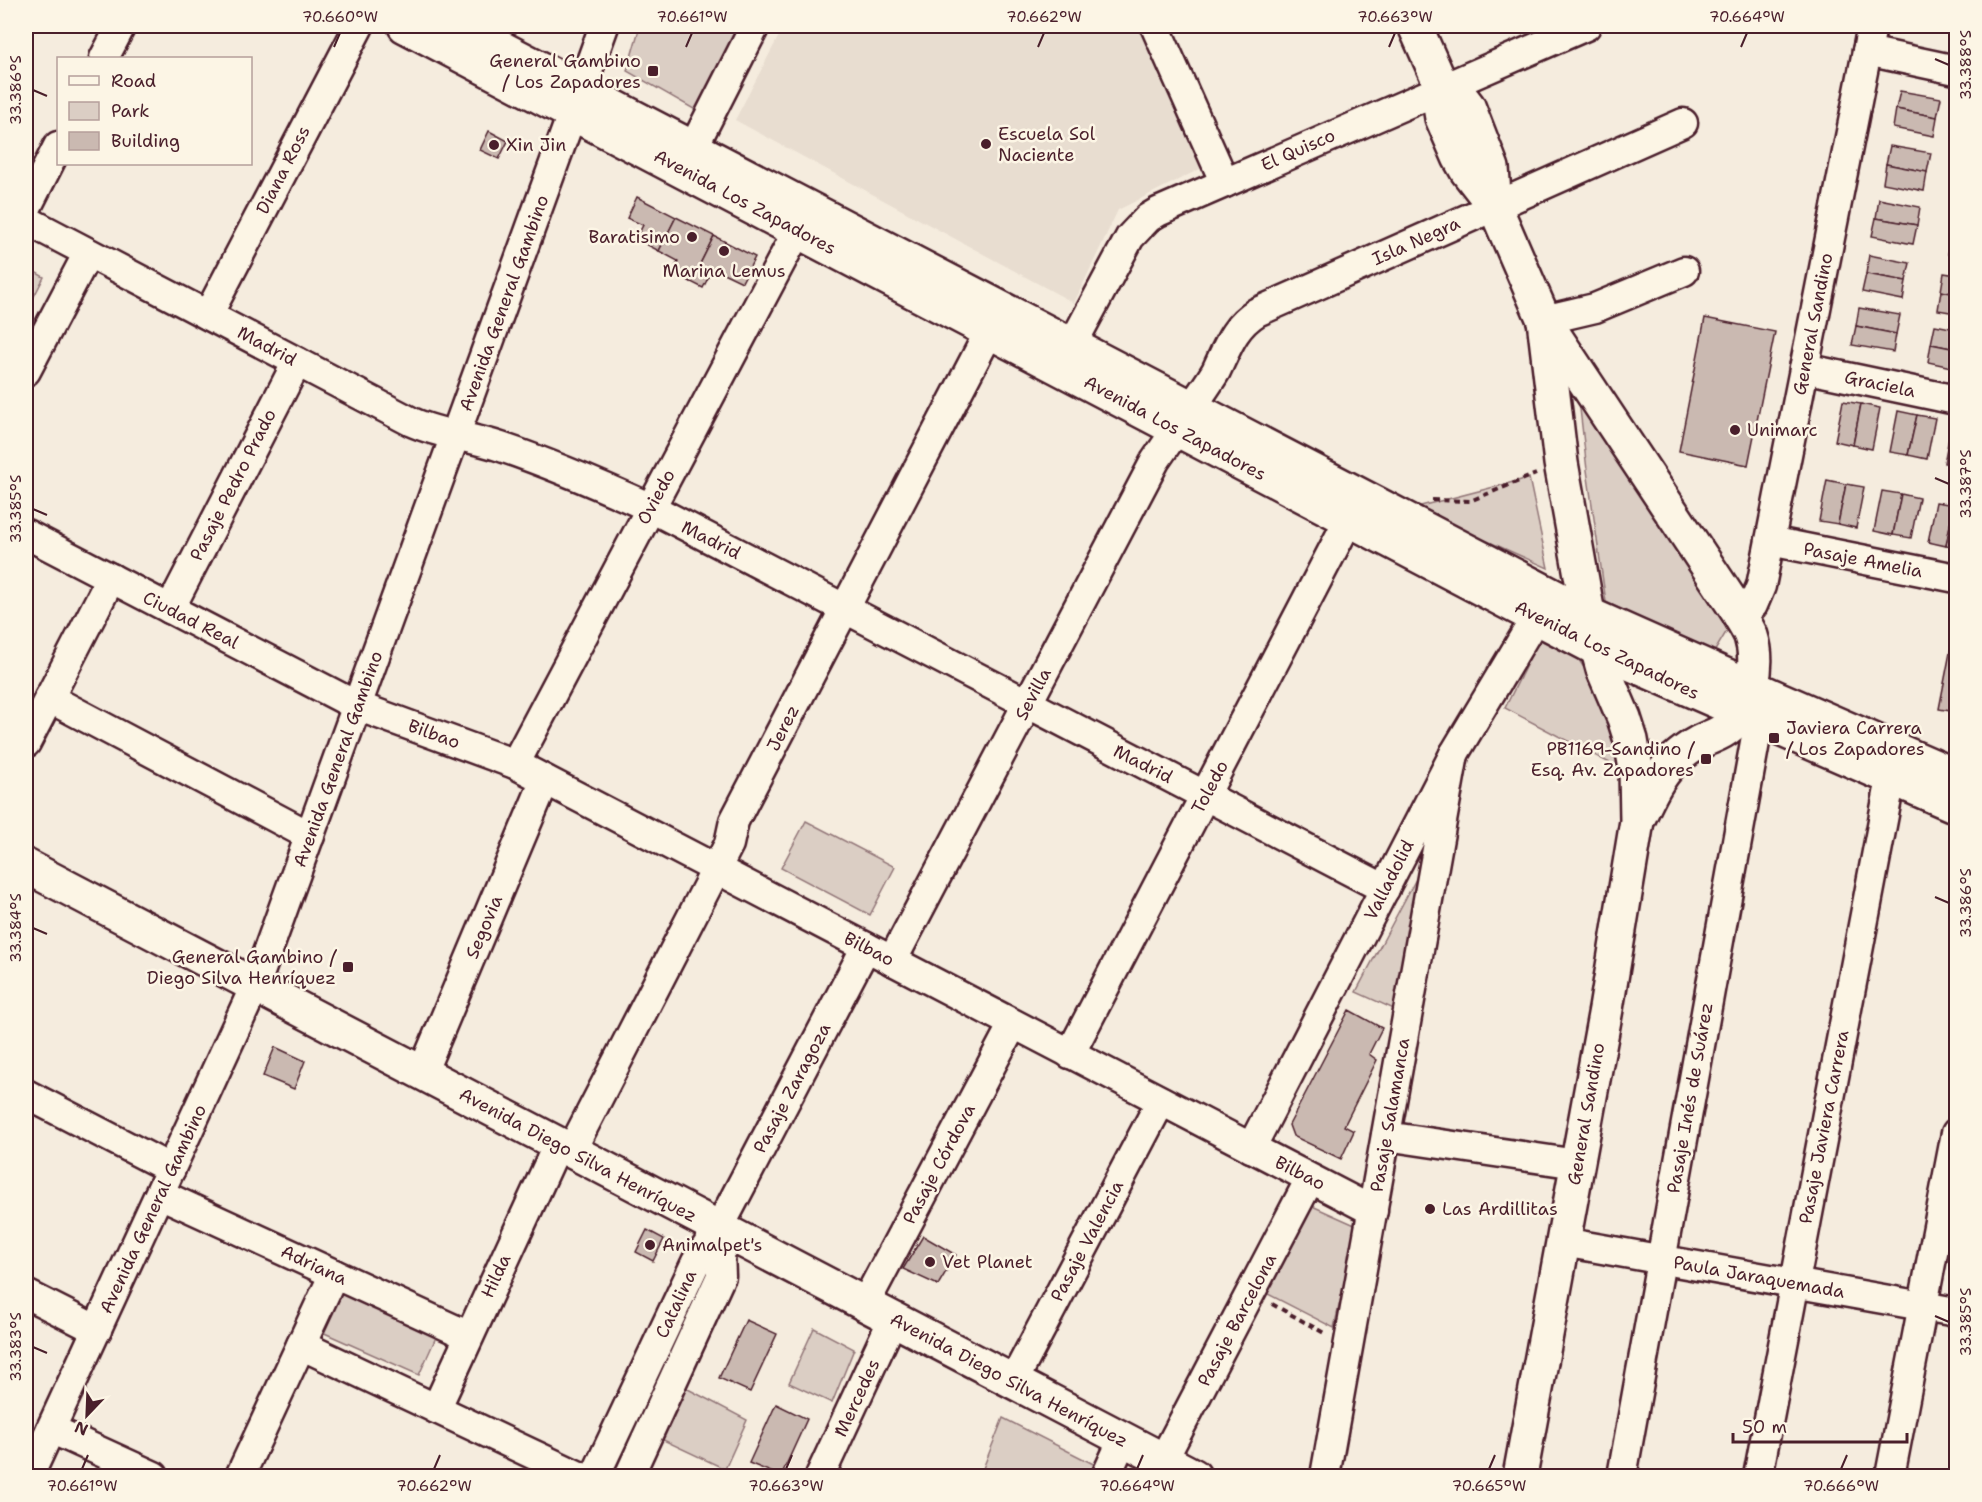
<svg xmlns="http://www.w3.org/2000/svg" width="1982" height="1502" font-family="'Shantell Sans',sans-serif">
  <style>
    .built { fill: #e8ddd0 }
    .green { fill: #dbcec4; stroke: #927678; stroke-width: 1.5 }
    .building { fill: #cab9b1; stroke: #4a1f2b; stroke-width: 1.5 }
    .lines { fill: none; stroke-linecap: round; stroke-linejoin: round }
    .minor-casing { stroke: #4a1f2b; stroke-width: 33 }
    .major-casing { stroke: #4a1f2b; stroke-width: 38 }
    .path { stroke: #4a1f2b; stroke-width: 4; stroke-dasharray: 6 4.5; stroke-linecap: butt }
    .minor { stroke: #fcf5e5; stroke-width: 28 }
    .major { stroke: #fcf5e5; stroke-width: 33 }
    .ticks { fill: none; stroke: #4a1f2b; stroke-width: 2 }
    .poi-dot { fill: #4a1f2b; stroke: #fcf5e5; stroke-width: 2 }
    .labels { text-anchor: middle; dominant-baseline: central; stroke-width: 5; stroke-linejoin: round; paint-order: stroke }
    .poi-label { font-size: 18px; fill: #4a1f2b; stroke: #fcf5e5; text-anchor: start }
    .street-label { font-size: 18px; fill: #4a1f2b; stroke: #fcf5e5 }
    .neatline { fill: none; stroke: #4a1f2b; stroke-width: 2 }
    .ticks-label { font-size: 15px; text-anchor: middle; fill: #4a1f2b }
  </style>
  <rect width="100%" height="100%" fill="#f5ecde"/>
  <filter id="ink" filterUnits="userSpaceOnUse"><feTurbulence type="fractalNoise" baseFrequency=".0167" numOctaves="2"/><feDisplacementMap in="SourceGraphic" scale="12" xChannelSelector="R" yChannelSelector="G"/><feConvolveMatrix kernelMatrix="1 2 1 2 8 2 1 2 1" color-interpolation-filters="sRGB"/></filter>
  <g filter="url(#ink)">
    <!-- built -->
    <path class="built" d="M784 26H1141L1204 167 1118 210 1074 303 735 120Z"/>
    <!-- green -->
    <g class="green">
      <path d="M640 26H739L699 112 627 71Z"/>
      <path d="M26 267 44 277 26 312Z"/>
      <path d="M1579 400 1728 629 1713 654 1606 602 1587 470Z"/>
      <path d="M1529 478 1548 568 1413 508Z"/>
      <path d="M1540 637 1573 651 1623 726 1621 769 1505 708Z"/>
      <path d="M806 821 895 867 870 915 781 868Z"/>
      <path d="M1426 860 1396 1010 1356 992Z"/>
      <path d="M1310 1205 1357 1226 1334 1328 1264 1292Z"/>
      <path d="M338 1291 437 1335 419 1375 320 1331Z"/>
      <path d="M814 1328 854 1349 832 1403 789 1383Z"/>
      <path d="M686 1388 747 1420 725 1469 659 1438Z"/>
      <path d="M1003 1418 1117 1476H980Z"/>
    </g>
    <!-- building -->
    <g class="building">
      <path d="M1900 91 1941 98 1937 117 1896 109Z"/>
      <path d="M1896 109 1937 117 1934 136 1893 128Z"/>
      <path d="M489 131 508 141 499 159 480 150Z"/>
      <path d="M1890 146 1931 153 1927 172 1886 164Z"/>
      <path d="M1886 164 1927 172 1924 191 1883 183Z"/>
      <path d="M637 197 676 217 659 251 636 239 643 225 627 218Z"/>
      <path d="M1879 199 1920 207 1917 225 1876 218Z"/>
      <path d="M676 217 714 236 691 282 673 273 678 261 659 251Z"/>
      <path d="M1955 217H1956V236L1952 235Z"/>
      <path d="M1876 218 1917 225 1913 244 1872 236Z"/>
      <path d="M1952 235 1956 236V255L1948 254Z"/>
      <path d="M714 236 755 257 742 282 713 268 703 288 691 282Z"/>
      <path d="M1869 255 1910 263 1906 281 1866 274Z"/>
      <path d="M1944 273 1956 275V294L1941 291Z"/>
      <path d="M1866 274 1906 281 1903 300 1862 292Z"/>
      <path d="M1941 291 1956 294V313L1938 310Z"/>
      <path d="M1859 308 1900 315 1896 334 1856 326Z"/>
      <path d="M1705 318 1775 332 1748 465 1679 451Z"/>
      <path d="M1935 325 1956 329V349L1931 344Z"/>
      <path d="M1856 326 1896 334 1893 352 1852 345Z"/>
      <path d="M1931 344 1956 349V368L1928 362Z"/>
      <path d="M1843 401 1861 404 1853 445 1835 441Z"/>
      <path d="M1861 404 1880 408 1872 449 1853 445Z"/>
      <path d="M1898 411 1917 415 1908 455 1890 452Z"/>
      <path d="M1917 415 1935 418 1927 459 1908 455Z"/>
      <path d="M1952 423H1956V465L1944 463Z"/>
      <path d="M1827 480 1846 484 1838 524 1819 521Z"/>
      <path d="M1846 484 1864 487 1856 528 1838 524Z"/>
      <path d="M1882 491 1901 494 1893 535 1874 531Z"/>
      <path d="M1901 494 1919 498 1911 538 1893 535Z"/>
      <path d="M1936 502 1954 505 1946 546 1928 542Z"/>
      <path d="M1954 505 1956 506V548L1946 546Z"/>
      <path d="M1956 622V712L1939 709Z"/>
      <path d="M1349 1010 1382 1028 1369 1054 1377 1060 1344 1126 1354 1131 1341 1159 1293 1136 1289 1125Z"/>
      <path d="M275 1047 305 1061 294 1089 263 1076Z"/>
      <path d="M647 1230 664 1239 653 1261 636 1252Z"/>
      <path d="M923 1236 956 1255 938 1285 903 1269Z"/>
      <path d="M746 1320 777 1334 750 1392 719 1378Z"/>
      <path d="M776 1404 807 1419 781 1476 749 1463Z"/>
    </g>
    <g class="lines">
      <!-- minor casing -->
      <g class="minor-casing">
        <g id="minor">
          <path d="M1155 26 1225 183"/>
          <path d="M1867 51 1956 70"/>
          <path d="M104 58 121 26"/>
          <path d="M693 148 755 26"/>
          <path d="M26 209 58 146"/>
          <path d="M26 220 412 422C441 435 472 437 501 447 552 464 602 486 651 508L1385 889"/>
          <path d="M208 315 359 26"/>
          <path d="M1544 320 1595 308 1684 271"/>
          <path d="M1072 345 1130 237 1148 218 1158 212 1586 26"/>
          <path d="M1804 368 1956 400"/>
          <path d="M26 371 88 253"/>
          <path d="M1192 407C1200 395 1209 383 1216 371 1227 348 1234 326 1257 312L1683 123"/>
          <path d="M26 534 357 706 515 764 1373 1211"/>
          <path d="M1770 541 1956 578"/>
          <path d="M170 609 297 362"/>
          <path d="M1738 612 1753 605 1761 586 1872 26"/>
          <path d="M49 698 310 836"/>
          <path d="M26 743 111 578"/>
          <path d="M515 764 798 230"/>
          <path d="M892 961 1155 461 1177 429"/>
          <path d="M1070 1054 1349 519"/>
          <path d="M422 1073 545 780"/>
          <path d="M26 1094 171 1169"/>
          <path d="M1386 1136 1577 1164"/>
          <path d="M1251 1148 1454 754 1536 617"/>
          <path d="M571 1151 729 844 734 821 999 313"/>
          <path d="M160 1194 469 1336"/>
          <path d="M1563 1242 1956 1312"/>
          <path d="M26 1294 97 1330"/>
          <path d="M865 1304 1013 1024"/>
          <path d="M301 1345 579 1476"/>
          <path d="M1013 1382 1161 1101"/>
          <path d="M436 1409 558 1144"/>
          <path d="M51 1429 154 1476"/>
          <path d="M1163 1460 1310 1179"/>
          <path d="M29 1476 255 986 604 26"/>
          <path d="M240 1476 334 1274"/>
          <path d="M595 1476 696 1262 719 1228 866 947"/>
          <path d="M629 1476 721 1276 719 1228"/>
          <path d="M820 1476 893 1319"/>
          <path d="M1106 1476 1123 1439"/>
          <path d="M1325 1476 1454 754"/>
          <path d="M1622 1476 1759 720"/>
          <path d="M1758 1476 1891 778"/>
          <path d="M1890 1476 1956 1133"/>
        </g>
      </g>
      <!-- major casing -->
      <g class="major-casing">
        <g id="major">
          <path d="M405 26 1597 649 1956 806"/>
          <path d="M459 26 1588 614 1777 698 1956 776"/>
          <path d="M1415 26 1442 87 1439 100 1442 118 1459 157 1467 171 1495 207 1544 320 1738 612C1742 620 1748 628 1751 636 1760 663 1752 706 1730 726 1720 735 1708 737 1698 743 1688 748 1680 755 1672 762 1657 778 1648 798 1639 817"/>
          <path d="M1442 87 1458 93 1468 106 1492 168 1495 207"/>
          <path d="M26 866 1194 1476"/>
          <path d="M1520 1476 1606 1009 1637 821 1636 769 1631 740 1624 718 1603 669 1588 614 1561 463 1544 320"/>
        </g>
      </g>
      <!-- path -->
      <g class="path">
        <path d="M1432 500 1470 501 1536 474"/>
        <path d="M1272 1304 1326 1334"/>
      </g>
      <!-- minor -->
      <use href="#minor" class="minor"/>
      <!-- major -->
      <use href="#major" class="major"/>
    </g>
  </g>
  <!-- ticks -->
  <path class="ticks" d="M334 47 340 33M686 47 692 33M1038 47 1044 33M1389 47 1395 33M1741 47 1747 33M1935 59 1949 65M33 90 47 96M1935 478 1949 484M33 509 47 515M1935 897 1949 903M33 928 47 934M1935 1316 1949 1322M33 1347 47 1353M82 1469 88 1455M434 1469 440 1455M786 1469 792 1455M1137 1469 1143 1455M1489 1469 1495 1455M1841 1469 1847 1455"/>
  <!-- markers -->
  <g class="poi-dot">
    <rect x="647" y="65" width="12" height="12" rx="3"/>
    <circle cx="986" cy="144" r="6"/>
    <circle cx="494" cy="145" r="6"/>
    <circle cx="692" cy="237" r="6"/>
    <circle cx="724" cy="251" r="6"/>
    <circle cx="1735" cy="430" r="6"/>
    <rect x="1768" y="732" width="12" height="12" rx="3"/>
    <rect x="1700" y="753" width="12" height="12" rx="3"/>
    <rect x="342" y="961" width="12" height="12" rx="3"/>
    <circle cx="1430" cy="1209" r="6"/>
    <circle cx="650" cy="1245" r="6"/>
    <circle cx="930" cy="1262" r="6"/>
  </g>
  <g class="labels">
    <!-- poi labels -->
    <g class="poi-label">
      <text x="641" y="61" text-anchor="end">General Gambino<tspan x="641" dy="21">/ Los Zapadores</tspan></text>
      <text x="998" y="134">Escuela Sol<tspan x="998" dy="21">Naciente</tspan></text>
      <text x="506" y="145">Xin Jin</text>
      <text x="680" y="237" text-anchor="end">Baratisimo</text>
      <text x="724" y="271" text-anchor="middle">Marina Lemus</text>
      <text x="1747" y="430">Unimarc</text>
      <text x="1786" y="728">Javiera Carrera<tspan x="1786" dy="21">/ Los Zapadores</tspan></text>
      <text x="1694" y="749" text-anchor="end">PB1169-Sandino /<tspan x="1694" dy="21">Esq. Av. Zapadores</tspan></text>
      <text x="336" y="957" text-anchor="end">General Gambino /<tspan x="336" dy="21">Diego Silva Henríquez</tspan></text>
      <text x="1442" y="1209">Las Ardillitas</text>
      <text x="662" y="1245">Animalpet's</text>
      <text x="942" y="1262">Vet Planet</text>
    </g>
    <!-- street labels -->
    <g class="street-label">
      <text transform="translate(1298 150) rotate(-24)">El Quisco</text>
      <text transform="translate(283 170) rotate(-63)">Diana Ross</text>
      <text transform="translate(745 202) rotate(28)">Avenida Los Zapadores</text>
      <text transform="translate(1416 241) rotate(-24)">Isla Negra</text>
      <text transform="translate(504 303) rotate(-70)">Avenida General Gambino</text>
      <text transform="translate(1813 324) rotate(-79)">General Sandino</text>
      <text transform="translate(267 346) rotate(28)">Madrid</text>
      <text transform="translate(1880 384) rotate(12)">Graciela</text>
      <text transform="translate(1175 428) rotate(28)">Avenida Los Zapadores</text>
      <text transform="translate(233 485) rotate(-63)">Pasaje Pedro Prado</text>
      <text transform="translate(656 497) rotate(-62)">Oviedo</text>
      <text transform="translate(711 540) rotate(27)">Madrid</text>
      <text transform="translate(1863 560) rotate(11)">Pasaje Amelia</text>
      <text transform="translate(191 620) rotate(27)">Ciudad Real</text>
      <text transform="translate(1607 650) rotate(26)">Avenida Los Zapadores</text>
      <text transform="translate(1033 694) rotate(-62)">Sevilla</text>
      <text transform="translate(783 728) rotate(-63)">Jerez</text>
      <text transform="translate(434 734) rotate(20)">Bilbao</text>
      <text transform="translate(338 759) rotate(-70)">Avenida General Gambino</text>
      <text transform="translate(1143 764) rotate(27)">Madrid</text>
      <text transform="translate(1210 787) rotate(-62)">Toledo</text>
      <text transform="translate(1389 880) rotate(-63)">Valladolid</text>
      <text transform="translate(484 927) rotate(-67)">Segovia</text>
      <text transform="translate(869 949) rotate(27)">Bilbao</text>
      <text transform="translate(792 1088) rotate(-62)">Pasaje Zaragoza</text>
      <text transform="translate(1690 1098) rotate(-80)">Pasaje Inés de Suárez</text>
      <text transform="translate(1586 1114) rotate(-80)">General Sandino</text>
      <text transform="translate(1390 1115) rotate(-80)">Pasaje Salamanca</text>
      <text transform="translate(1824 1127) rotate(-79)">Pasaje Javiera Carrera</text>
      <text transform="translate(578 1155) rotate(28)">Avenida Diego Silva Henríquez</text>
      <text transform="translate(939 1164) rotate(-62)">Pasaje Córdova</text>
      <text transform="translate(1300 1173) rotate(27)">Bilbao</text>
      <text transform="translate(153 1209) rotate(-65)">Avenida General Gambino</text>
      <text transform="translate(1087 1241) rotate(-62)">Pasaje Valencia</text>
      <text transform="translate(314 1265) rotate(25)">Adriana</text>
      <text transform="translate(496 1276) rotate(-65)">Hilda</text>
      <text transform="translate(1759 1277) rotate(10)">Paula Jaraquemada</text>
      <text transform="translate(676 1304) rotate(-65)">Catalina</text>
      <text transform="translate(1237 1320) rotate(-62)">Pasaje Barcelona</text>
      <text transform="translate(1009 1380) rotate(28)">Avenida Diego Silva Henríquez</text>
      <text transform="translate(857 1398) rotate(-65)">Mercedes</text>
    </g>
  </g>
  <!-- margin -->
  <rect width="1982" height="1502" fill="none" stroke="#fcf5e5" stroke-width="66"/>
  <!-- legend -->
  <rect x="57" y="57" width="195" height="108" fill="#fcf5e5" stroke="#b59f9b" stroke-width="1.5"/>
  <rect x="69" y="76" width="30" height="9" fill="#fcf5e5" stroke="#b59f9b" stroke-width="1.5"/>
  <text x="111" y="87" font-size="18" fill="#4a1f2b">Road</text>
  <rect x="69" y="102" width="30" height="18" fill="#dbcec4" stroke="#b59f9b" stroke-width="1.5"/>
  <text x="111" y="117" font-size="18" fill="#4a1f2b">Park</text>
  <rect x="69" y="132" width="30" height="18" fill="#cab9b1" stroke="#b59f9b" stroke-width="1.5"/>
  <text x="111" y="147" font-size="18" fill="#4a1f2b">Building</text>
  <!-- north arrow -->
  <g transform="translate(87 1415) rotate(203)" stroke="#fcf5e5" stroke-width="4.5" paint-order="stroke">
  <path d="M0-4.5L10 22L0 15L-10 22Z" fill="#4a1f2b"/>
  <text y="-9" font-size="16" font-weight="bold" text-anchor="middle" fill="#4a1f2b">N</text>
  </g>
  <!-- scale -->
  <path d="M1733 1433v9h174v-9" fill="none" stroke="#4a1f2b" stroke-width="3"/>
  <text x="1742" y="1433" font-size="18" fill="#4a1f2b" stroke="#fcf5e5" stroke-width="4.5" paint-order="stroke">50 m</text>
  <rect x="33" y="33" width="1916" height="1436" class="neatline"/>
  <g class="ticks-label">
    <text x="340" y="22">70.660°W</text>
    <text x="692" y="22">70.661°W</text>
    <text x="1044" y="22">70.662°W</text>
    <text x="1395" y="22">70.663°W</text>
    <text x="1747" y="22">70.664°W</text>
    <text transform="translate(1966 65) rotate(-90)" y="5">33.388°S</text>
    <text transform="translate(16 90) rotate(-90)" y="5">33.386°S</text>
    <text transform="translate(1966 484) rotate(-90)" y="5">33.387°S</text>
    <text transform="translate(16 509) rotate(-90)" y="5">33.385°S</text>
    <text transform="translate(1966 903) rotate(-90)" y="5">33.386°S</text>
    <text transform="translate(16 928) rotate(-90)" y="5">33.384°S</text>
    <text transform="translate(1966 1322) rotate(-90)" y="5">33.385°S</text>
    <text transform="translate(16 1347) rotate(-90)" y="5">33.383°S</text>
    <text x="82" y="1491">70.661°W</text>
    <text x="434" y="1491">70.662°W</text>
    <text x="786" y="1491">70.663°W</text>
    <text x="1137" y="1491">70.664°W</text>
    <text x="1489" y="1491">70.665°W</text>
    <text x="1841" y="1491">70.666°W</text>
  </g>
</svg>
